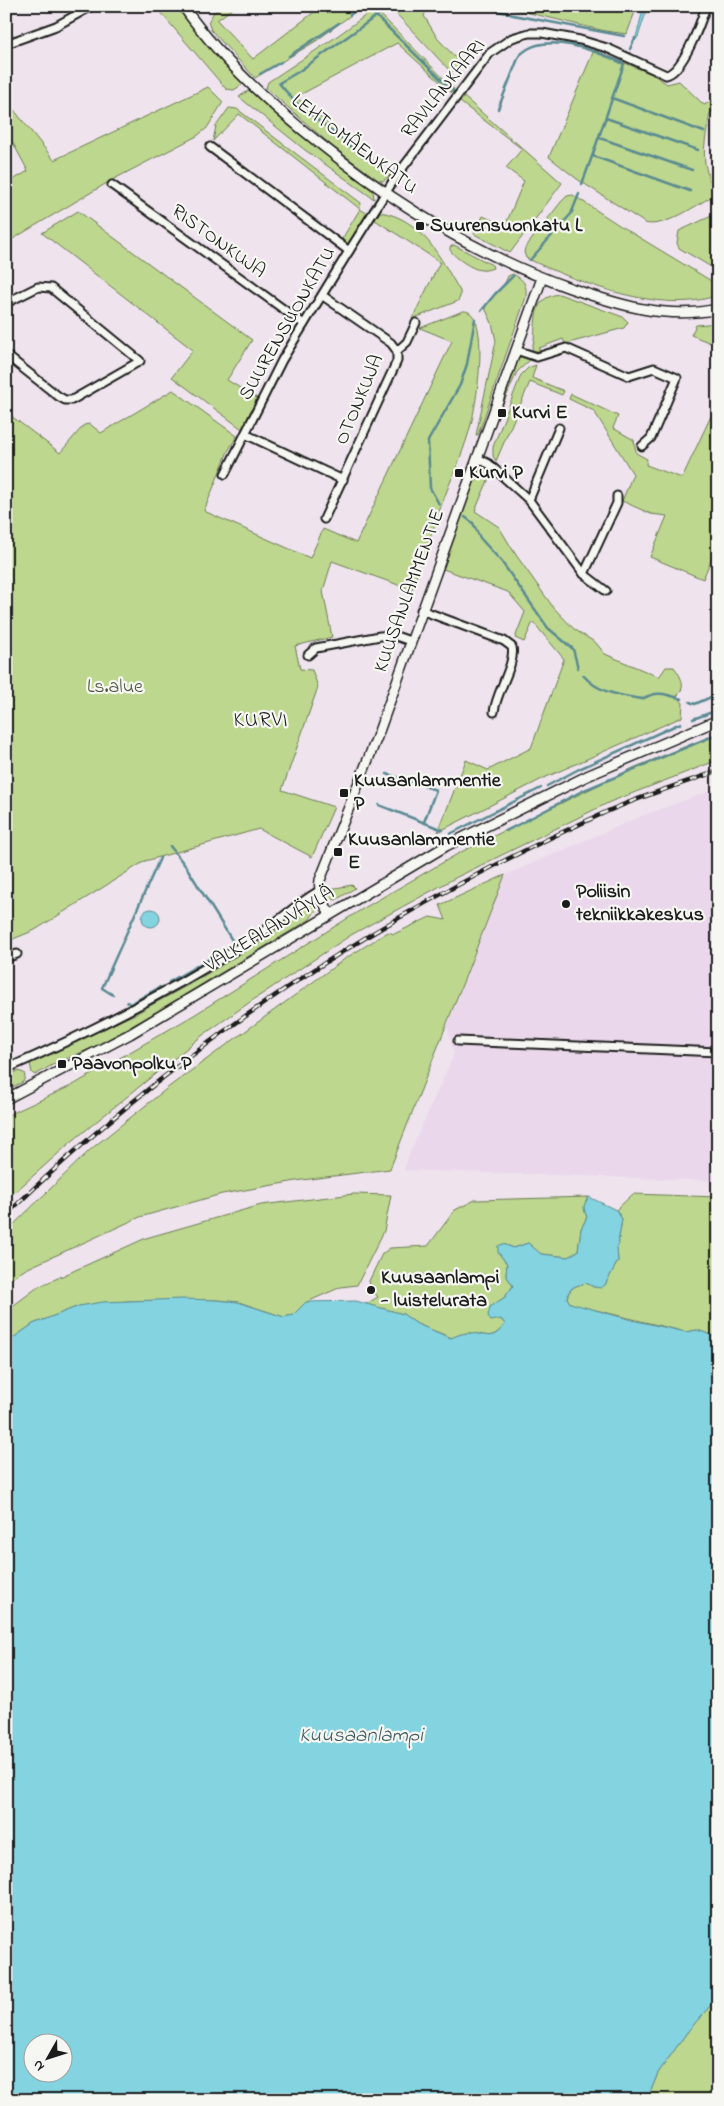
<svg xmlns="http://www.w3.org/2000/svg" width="724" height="2106" font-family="'Indie Flower',sans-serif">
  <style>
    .built { fill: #ead7eb }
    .green { fill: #bdd78e; stroke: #6c7a55 }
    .water { fill: #84d3e1; stroke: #5a8a92; fill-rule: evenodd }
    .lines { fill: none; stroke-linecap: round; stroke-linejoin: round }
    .stream { stroke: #5a8a92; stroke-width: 2.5 }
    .street-casing { stroke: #1c1c1c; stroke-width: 11 }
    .secondary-casing { stroke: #1c1c1c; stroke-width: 12 }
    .street { stroke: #f6f6f2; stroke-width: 7 }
    .secondary { stroke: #f6f6f2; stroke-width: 9 }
    .rail-casing { stroke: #1c1c1c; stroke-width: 4.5 }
    .rail { stroke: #f6f6f2; stroke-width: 2.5; stroke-dasharray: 8; stroke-linecap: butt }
    .poi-dot { fill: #1c1c1c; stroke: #f6f6f2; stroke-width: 2 }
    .labels { text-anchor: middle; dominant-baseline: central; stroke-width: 4.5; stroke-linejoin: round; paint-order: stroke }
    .street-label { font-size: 20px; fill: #1c1c1c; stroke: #f6f6f2 }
    .poi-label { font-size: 20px; font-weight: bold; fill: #1c1c1c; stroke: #f6f6f2; text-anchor: start }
    .park-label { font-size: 20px; fill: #4c543e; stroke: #f6f6f2 }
    .neighbourhood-label { font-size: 21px; letter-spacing: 1px; fill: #1c1c1c; stroke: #f6f6f2 }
    .water-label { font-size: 21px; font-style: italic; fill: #405c61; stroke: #f6f6f2 }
  </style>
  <rect width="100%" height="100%" fill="#efe4ee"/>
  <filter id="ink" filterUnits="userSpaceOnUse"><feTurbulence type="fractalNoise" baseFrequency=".02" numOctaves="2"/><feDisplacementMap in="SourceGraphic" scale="10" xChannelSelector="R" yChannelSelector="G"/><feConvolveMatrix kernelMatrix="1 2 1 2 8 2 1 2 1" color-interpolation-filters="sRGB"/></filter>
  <g filter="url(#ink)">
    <!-- built -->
    <path class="built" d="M718 788V1181L404 1170 410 1152 454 1054 447 1027 505 875 644 815Z"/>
    <!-- green -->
    <g class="green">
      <path d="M155 6H168L170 8 175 6 243 84 234 90 226 89Z"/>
      <path d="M223 6H236L217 20 253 59 322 6H363L316 41 255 78 211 30 208 22 214 12Z"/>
      <path d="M389 6H428L424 16 438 39 457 59V69L451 72Z"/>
      <path d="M500 6H637L627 34 605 31Z"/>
      <path d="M373 10H376L454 89 452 93 397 43 296 97 391 175 383 181 378 180 332 146 266 88 268 82 333 39Z"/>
      <path d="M594 50 654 75 667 84 679 81 704 105 718 98V108L710 113C704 147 699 161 716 194 698 204 664 229 645 223L577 179 549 157Z"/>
      <path d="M208 87 223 102 207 128 197 136 112 180 6 243V184L28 171 6 130V100L54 160Z"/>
      <path d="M249 90 308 141 373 191 374 199 305 150 239 97Z"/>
      <path d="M464 97 562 183 510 253 474 234 483 216 505 226 524 181 506 168 522 149 460 102Z"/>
      <path d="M229 108 237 109 361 203 360 209 368 214 350 243 348 244 342 239 360 209 239 114 213 141 216 126Z"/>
      <path d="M573 195 622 227 718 285V295C662 316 577 282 526 258L524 252 525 248 561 202 567 196Z"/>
      <path d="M78 211 252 340 227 380 257 398 242 429 172 377 193 350 42 233Z"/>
      <path d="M380 212C423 219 440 258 460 291V297L458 301 412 319 440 262 375 220Z"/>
      <path d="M718 213V271L679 248 677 243 679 231Z"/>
      <path d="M454 245 492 265 493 268C490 269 485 271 481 270 473 270 454 257 450 250V247Z"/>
      <path d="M513 274C524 280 527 284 526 297L478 435H476L496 341 492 323 485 308C489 295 504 290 508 276Z"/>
      <path d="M559 294 623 317 628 322 624 328 565 344 563 339 539 348V351H533L532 348C539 328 527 298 559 294Z"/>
      <path d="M463 311C492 309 476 407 471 424 465 448 455 470 446 493 437 516 430 539 422 562L413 559 408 570 417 574 412 590 332 561 323 591 332 637 295 646 300 669 312 670 318 687 282 790 334 807 312 857 259 829 145 861 35 930 6 942V412L60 453 84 425 90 424 101 433 173 390 237 436 228 451 204 511 310 558 323 529 356 543 452 341 420 328Z"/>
      <path d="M718 323V346L691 335 696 325Z"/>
      <path d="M523 356 531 359 517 372 503 404 518 358Z"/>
      <path d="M536 365 532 378 564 391 562 395 530 382 496 461 493 456V447L521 375 528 368Z"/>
      <path d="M571 394 618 416 613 428 634 440 636 453 647 459 646 465 682 478 718 401V543L703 579 650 557 667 516 651 514 622 501 633 474 594 411 569 399Z"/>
      <path d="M485 465 492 471 475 511 499 527 516 555 553 607 574 629 596 643 605 654 659 677 666 667H674C681 677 687 686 677 696L683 703 682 717 544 778 438 832 466 760 488 770 531 748 564 659 533 622 524 642 515 638 525 612 508 592 443 569 480 466Z"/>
      <path d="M718 733V760L610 802 455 878 351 935 253 1000 203 1035 70 1143 6 1200V1116L73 1085 194 1015 364 908 461 852 633 768Z"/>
      <path d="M505 875 390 1169 302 1180 222 1194 140 1217 26 1269 6 1282V1232L91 1149 170 1086 346 958 388 932 394 934 430 917 446 920 440 905Z"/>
      <path d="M352 885 355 888 336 900C329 898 325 895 325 887L330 889Z"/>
      <path d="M313 901 317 904V909L309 920 139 1022 94 1047 54 1064 35 1075 32 1073 30 1063 135 1014 190 984 270 936 303 904Z"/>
      <path d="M18 1071 24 1073 25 1077 23 1082 6 1090V1076Z"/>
      <path d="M354 1194 391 1195 384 1231 357 1285 341 1287 307 1302 293 1315 284 1317 238 1302 216 1300 128 1301 79 1306 33 1324 6 1343V1311L38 1287 146 1238 261 1205Z"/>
      <path d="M633 1194 718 1197V1337L697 1330 686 1332 575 1305 570 1303 567 1298C570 1287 575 1286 586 1283L594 1287 605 1285 618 1261 617 1249 622 1219 616 1210Z"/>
      <path d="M589 1197C583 1205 583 1208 587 1217L581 1229 578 1251 568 1257 540 1254 528 1243 514 1248 503 1244 498 1252 507 1264 506 1275 513 1286 505 1297 490 1307 505 1324C491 1343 486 1333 468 1333 463 1333 456 1336 452 1338L417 1324 403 1314 366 1304 378 1297 371 1289 369 1281 382 1254 390 1248 428 1246 455 1210 475 1200Z"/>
      <path d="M718 1997V2100H647L658 2073 688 2031Z"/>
    </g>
    <!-- water -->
    <g class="water">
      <path d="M644 6H648L638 37 635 41Z"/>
      <circle cx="151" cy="918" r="9"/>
      <path d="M589 1197 616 1210 622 1219 617 1249 618 1261 605 1285 601 1288 594 1287 586 1283C575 1286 569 1287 567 1298L570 1303 632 1320 686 1332 697 1330 718 1337V1997L688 2031 658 2073 647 2100H6V1343L33 1324 79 1306 103 1302 182 1299 216 1300 238 1302 284 1317 293 1315 306 1302 356 1301 403 1314 417 1324 451 1338C456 1336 462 1333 468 1333 486 1333 492 1343 505 1324L501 1319 491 1321 488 1316 490 1307 505 1297 513 1286 506 1275 507 1264 498 1252V1246L503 1244 514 1248 528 1243 541 1254 568 1257 578 1251 581 1229 587 1217C583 1208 583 1205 589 1197ZM32 2044H62V2074H32Z"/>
    </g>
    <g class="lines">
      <!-- stream -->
      <g class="stream">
        <path d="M483 6 513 15 624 36"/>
        <path d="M373 13 454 92"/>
        <path d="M350 15 359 6"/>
        <path d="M630 49 635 38"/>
        <path d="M289 56 339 23"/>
        <path d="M260 74 281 62"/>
        <path d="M612 98 704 132"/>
        <path d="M498 109 519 56C543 29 597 51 624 64 610 104 597 144 582 184"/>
        <path d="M606 118 698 150"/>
        <path d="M600 138 692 170"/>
        <path d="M593 156 690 191"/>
        <path d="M367 159 295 102 279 83 298 72 382 12"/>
        <path d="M530 260 571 214 579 194"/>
        <path d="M482 310 495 294 513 276"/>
        <path d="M439 504 430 488 428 441 460 385 467 364 475 319"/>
        <path d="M465 517 473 523 480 538 501 561 548 628 573 649 578 668"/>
        <path d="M583 675C598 693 619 695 642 699 657 690 666 694 682 699"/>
        <path d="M690 702 695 704 718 694"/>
        <path d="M693 719 718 710"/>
        <path d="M387 774 436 790 424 822"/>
        <path d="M547 786 579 769 681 723"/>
        <path d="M379 805 443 830"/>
        <path d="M506 831 582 791 718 734"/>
        <path d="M450 834 541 788"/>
        <path d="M170 846 187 868 235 945"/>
        <path d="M169 982 214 956"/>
        <path d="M113 995 102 988 160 858"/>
        <path d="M127 1002 130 1004 160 987"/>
      </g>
      <!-- street casing -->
      <g class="street-casing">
        <g id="street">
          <path d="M6 44 56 26 92 6"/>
          <path d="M210 147 349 251"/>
          <path d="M112 185 304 324"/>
          <path d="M323 296 391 343 397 351V361L324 519"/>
          <path d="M6 303 38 287 51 288 140 361 72 400H65L58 396 6 355"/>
          <path d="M516 350 537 357 566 348 629 376 654 368 677 378 651 438 642 446"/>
          <path d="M397 351 407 342 416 323"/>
          <path d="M245 434 343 480"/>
          <path d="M477 458 489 464 529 500 584 574 606 591"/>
          <path d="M225 474 282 360 349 251 395 178 490 53 512 38 529 33H542L580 40 607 48 666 75C683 72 701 22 706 6"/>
          <path d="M529 500 559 428"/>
          <path d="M584 574 617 503V496"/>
          <path d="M421 610 504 641 512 647C516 664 496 692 494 712"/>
          <path d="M308 655 316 648 380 636 393 635 410 641"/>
          <path d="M6 958 17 954"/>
          <path d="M458 1041 718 1052"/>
          <path d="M6 1069C91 1032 173 990 251 940 275 925 294 905 319 891"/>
        </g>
      </g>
      <!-- secondary casing -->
      <g class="secondary-casing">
        <g id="secondary">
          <path d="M183 6C220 59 268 103 319 143 395 204 477 255 570 288 619 305 666 320 718 309"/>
          <path d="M330 914C323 902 318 894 320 880L377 737 542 278"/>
          <path d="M6 1099 130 1034 446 846 587 776 718 720"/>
        </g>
      </g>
      <!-- street -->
      <use href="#street" class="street"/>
      <!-- secondary -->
      <use href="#secondary" class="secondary"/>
      <!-- rail casing -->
      <g class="rail-casing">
        <path id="rail" d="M6 1215C183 1043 381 913 606 812 642 796 681 784 718 771"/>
      </g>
      <!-- rail -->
      <use href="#rail" class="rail"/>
    </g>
  </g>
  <!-- markers -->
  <g class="poi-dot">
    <rect x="415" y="221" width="10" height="10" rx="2.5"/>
    <rect x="497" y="408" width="10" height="10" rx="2.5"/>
    <rect x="454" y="468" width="10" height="10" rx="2.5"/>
    <rect x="339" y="788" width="10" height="10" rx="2.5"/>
    <rect x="333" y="847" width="10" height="10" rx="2.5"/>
    <circle cx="566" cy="904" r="5"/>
    <rect x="57" y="1059" width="10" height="10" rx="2.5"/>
    <circle cx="371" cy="1290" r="5"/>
  </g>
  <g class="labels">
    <!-- street labels -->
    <g class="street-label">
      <text transform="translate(444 89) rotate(-51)">RAVILANKAARI</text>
      <text transform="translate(354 145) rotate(37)">LEHTOMÄENKATU</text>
      <text transform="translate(218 242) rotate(36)">RISTONKUJA</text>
      <text transform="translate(288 324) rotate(-60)">SUURENSUONKATU</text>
      <text transform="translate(360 400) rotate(-67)">OTONKUJA</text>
      <text transform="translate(410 591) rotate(-70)">KUUSANLAMMENTIE</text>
      <text transform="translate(270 930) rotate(-31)">VALKEALANVÄYLÄ</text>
    </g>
    <!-- poi labels -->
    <g class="poi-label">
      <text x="430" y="226">Suurensuonkatu L</text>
      <text x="512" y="413">Kurvi E</text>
      <text x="469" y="473">Kurvi P</text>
      <text x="354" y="781">Kuusanlammentie<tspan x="354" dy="23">P</tspan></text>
      <text x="348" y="840">Kuusanlammentie<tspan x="348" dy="23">E</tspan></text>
      <text x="576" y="892">Poliisin<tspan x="576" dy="23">tekniikkakeskus</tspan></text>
      <text x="72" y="1064">Paavonpolku P</text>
      <text x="381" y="1278">Kuusaanlampi<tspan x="381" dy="23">- luistelurata</tspan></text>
    </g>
    <!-- park labels -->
    <g class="park-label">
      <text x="115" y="687">Ls.alue</text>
    </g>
    <!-- neighbourhood labels -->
    <g class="neighbourhood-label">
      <text x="261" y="721">KURVI</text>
    </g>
    <!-- water labels -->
    <g class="water-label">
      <text x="361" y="1736">Kuusaanlampi</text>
    </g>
  </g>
  <!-- margin -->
  <rect width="724" height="2106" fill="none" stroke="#f6f6f2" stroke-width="25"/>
  <rect x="12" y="12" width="699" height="2081" fill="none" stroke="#1c1c1c" stroke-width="2" filter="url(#ink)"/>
  <!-- north arrow -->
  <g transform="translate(48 2058) rotate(231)"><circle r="24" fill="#f6f6f2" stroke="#9f9f9c"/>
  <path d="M0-4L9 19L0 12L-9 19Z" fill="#1c1c1c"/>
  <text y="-8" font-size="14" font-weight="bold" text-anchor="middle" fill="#1c1c1c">N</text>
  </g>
</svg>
